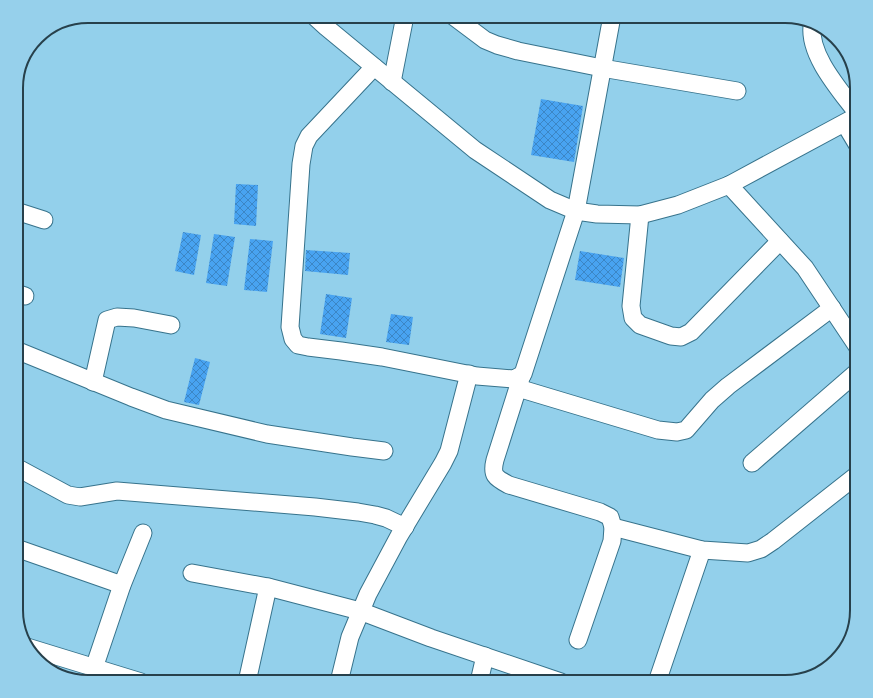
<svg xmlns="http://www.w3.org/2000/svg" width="873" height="698" font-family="Literata,serif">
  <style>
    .building { fill: url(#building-cross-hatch) }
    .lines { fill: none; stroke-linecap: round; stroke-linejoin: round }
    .street-casing { stroke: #37738c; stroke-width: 19 }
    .street { stroke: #fff; stroke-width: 17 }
    .rim { fill: none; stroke: #27404b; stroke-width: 2 }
  </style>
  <defs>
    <pattern id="building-cross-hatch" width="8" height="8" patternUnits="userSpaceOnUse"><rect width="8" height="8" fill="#48a3f1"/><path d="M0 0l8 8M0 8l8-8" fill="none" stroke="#3c86c5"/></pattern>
  </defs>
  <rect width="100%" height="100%" fill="#93d0eb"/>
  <!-- building -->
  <g class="building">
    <path d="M541 99 583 106 574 162 531 155Z"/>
    <path d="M236 184 258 185 256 226 234 224Z"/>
    <path d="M183 232 201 235 194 275 175 271Z"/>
    <path d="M214 234 235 237 227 286 206 283Z"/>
    <path d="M250 239 273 241 267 292 244 290Z"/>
    <path d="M306 250 350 253 348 275 305 271Z"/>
    <path d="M580 251 624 258 620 287 575 280Z"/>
    <path d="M326 294 352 298 346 338 320 334Z"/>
    <path d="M391 314 413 317 409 345 386 342Z"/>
    <path d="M195 358 210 362 199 405 184 402Z"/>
  </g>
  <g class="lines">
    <!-- street casing -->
    <g class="street-casing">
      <g id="street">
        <path d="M314 16 326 27 475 150 550 200 576 211 597 214 640 215 678 205 729 185 857 116"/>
        <path d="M453 16 485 40 497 45 518 51 602 68 737 91"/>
        <path d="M812 26C809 56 840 90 857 113"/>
        <path d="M374 67 309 136 304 146 301 164 290 327 293 339 298 345 308 347 341 351 382 357 477 376 514 379 523 374 576 211 612 16"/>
        <path d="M392 82 405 16"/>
        <path d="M845 124 857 144"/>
        <path d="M729 185 805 268 857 346"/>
        <path d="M16 211 44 220"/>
        <path d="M640 215 631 306 633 318 640 325 671 336 681 337 691 332 780 241"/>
        <path d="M16 293 25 296"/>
        <path d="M16 350 131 397 166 410 267 434 352 447 384 451"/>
        <path d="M521 378 495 460C491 476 496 478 509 485L600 512 610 517 613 527 612 541 578 640"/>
        <path d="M93 382 107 320 117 317 134 318 171 325"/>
        <path d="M518 388 658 430 677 432 686 430 712 400 728 386 832 308"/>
        <path d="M752 463 857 372"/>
        <path d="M16 467 68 495 80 497 117 491 315 507 358 512 375 515 386 518 405 527"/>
        <path d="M613 527 702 550 748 553 761 549 773 541 857 475"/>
        <path d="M16 548 122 585"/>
        <path d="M192 573 268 587 360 611 431 638 561 682"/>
        <path d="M27 647 141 682"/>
        <path d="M94 668 122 585 143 533"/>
        <path d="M247 682 268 587"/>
        <path d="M339 682 350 637 368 594 399 536 443 463 449 451 469 374"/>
        <path d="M479 682 485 656"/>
        <path d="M657 682 702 550"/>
      </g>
    </g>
    <!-- street -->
    <use href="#street" class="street"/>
  </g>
  <!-- crop -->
  <path d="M0 0H873V698H0ZM88 23H785A65 65 0 0 1 850 88V610A65 65 0 0 1 785 675H88A65 65 0 0 1 23 610V88A65 65 0 0 1 88 23Z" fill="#96d0eb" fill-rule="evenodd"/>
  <path class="rim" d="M88 23H785A65 65 0 0 1 850 88V610A65 65 0 0 1 785 675H88A65 65 0 0 1 23 610V88A65 65 0 0 1 88 23Z"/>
</svg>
